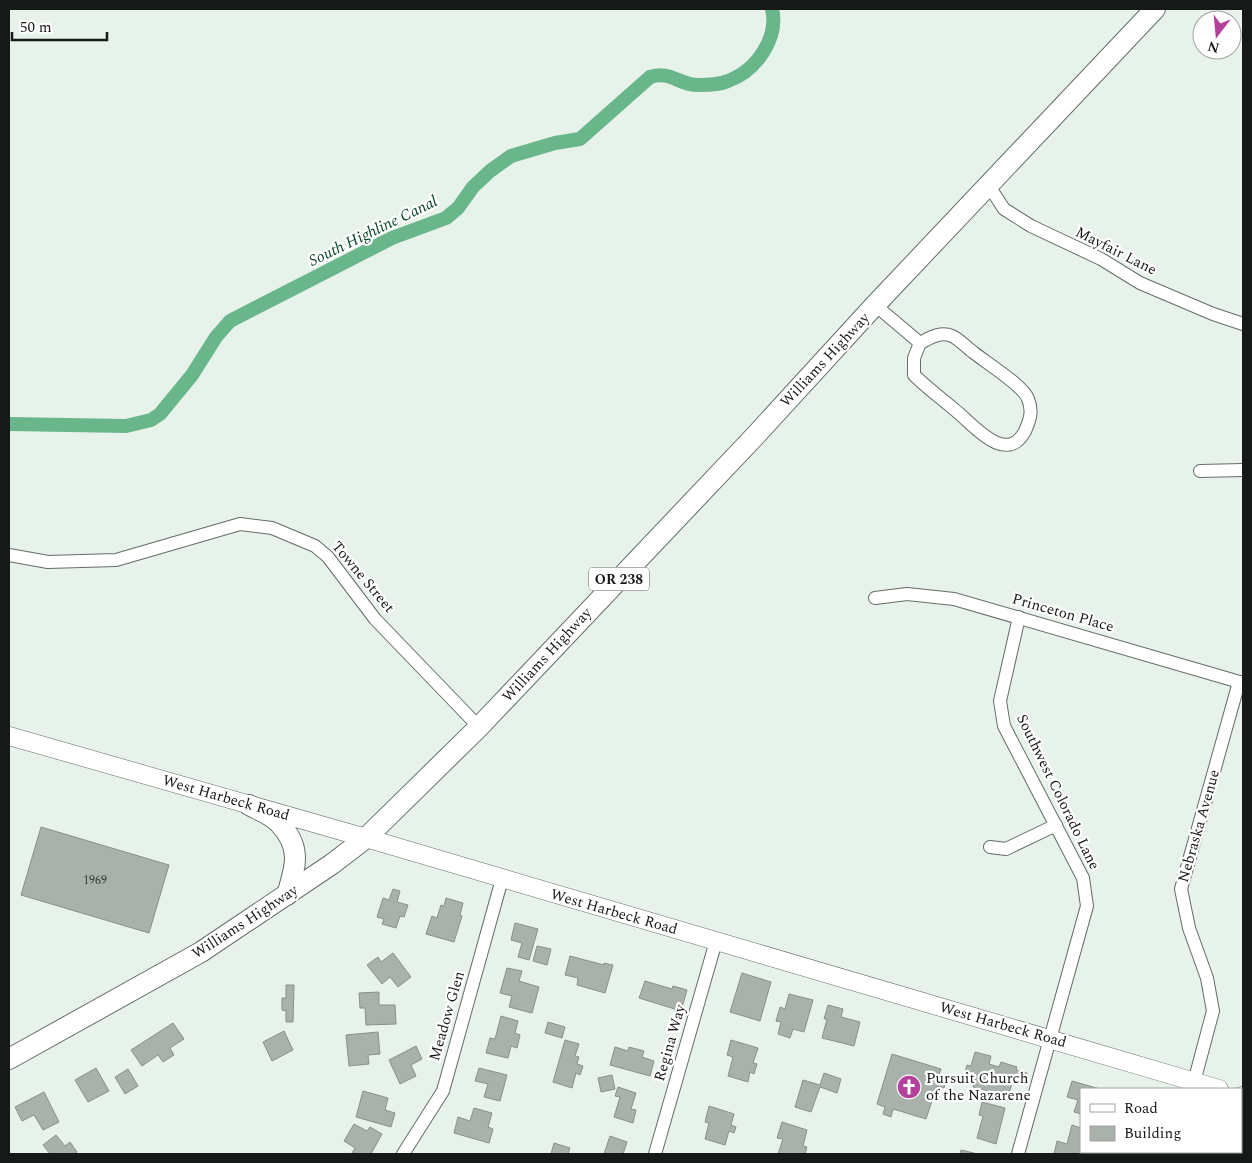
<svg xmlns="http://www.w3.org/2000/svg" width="1252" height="1163" font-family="Spectral,serif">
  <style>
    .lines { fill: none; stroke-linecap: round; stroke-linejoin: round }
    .canal { stroke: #6ab68b; stroke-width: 14 }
    .building { fill: #a8b2ab; stroke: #87918a }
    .street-casing { stroke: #636d67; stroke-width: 14 }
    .secondary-casing { stroke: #636d67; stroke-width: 19 }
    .primary-casing { stroke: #636d67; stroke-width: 22 }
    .street { stroke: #fff; stroke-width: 12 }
    .secondary { stroke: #fff; stroke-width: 18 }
    .primary { stroke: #fff; stroke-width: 20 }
    .labels { text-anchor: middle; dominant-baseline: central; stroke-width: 4.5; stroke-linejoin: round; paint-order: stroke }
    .number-label { font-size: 12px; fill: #3a3f3c }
    .shield { fill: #fff; stroke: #5b5e5d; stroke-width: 1 }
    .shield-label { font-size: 14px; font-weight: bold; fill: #151917 }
    .street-label { font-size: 15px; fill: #151917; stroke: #fff }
    .poi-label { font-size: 15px; fill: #151917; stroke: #fff; text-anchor: start }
    .water-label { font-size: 16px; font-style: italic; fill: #003f23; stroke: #fff }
  </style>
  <rect width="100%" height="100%" fill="#e7f2eb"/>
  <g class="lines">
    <!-- canal -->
    <path class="canal" d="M9 424 126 426 151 420 160 414 192 375 216 337 230 321 392 238 446 218 458 208 473 187 490 171 511 156 555 143 580 139 650 77C671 70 678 85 698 85 707 85 719 85 728 81 756 71 779 38 772 9"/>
  </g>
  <!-- building -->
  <g class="building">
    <path d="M41 827 169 865 149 933 21 895Z"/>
    <path d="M393 889 400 891 397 902 408 905 404 917 400 916 396 928 382 924 384 919 377 917 383 898 389 900Z"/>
    <path d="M446 898 463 903 460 915 462 916 454 942 426 934 432 916 437 918 441 905 444 906Z"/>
    <path d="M515 923 538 929 529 960 518 957 522 943 511 940Z"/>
    <path d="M537 946 551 949 547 965 533 961Z"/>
    <path d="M393 953 411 977 398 987 390 977 382 984 367 965 378 957 381 962Z"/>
    <path d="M570 956 604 965V963L613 965 605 993 577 985 578 978 565 975Z"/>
    <path d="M507 968 522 971 519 981 539 987 532 1013 509 1007 512 996 500 993Z"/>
    <path d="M742 973 771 982 760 1021 730 1012Z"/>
    <path d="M645 981 672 989 673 986 687 990 681 1011 639 998Z"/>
    <path d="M286 985H294L293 1022H286V1011L282 1010V998H286Z"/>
    <path d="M379 992V1005H395L396 1024 366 1025 365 1008H360L359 993Z"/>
    <path d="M789 994 813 1000 804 1032 793 1029 790 1038 778 1034 781 1022 776 1021 780 1007 785 1009Z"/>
    <path d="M828 1005 843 1009 841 1017 860 1022 854 1046 822 1038 827 1019H824Z"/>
    <path d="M501 1016 518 1021 515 1033 520 1035 517 1048 511 1046 508 1058 486 1053 490 1038 495 1039Z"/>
    <path d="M548 1022 565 1027 562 1038 545 1033Z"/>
    <path d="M173 1023 184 1039 170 1048 174 1055 163 1062 158 1055 142 1066 131 1050Z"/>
    <path d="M284 1031 293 1050 272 1061 263 1042Z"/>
    <path d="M378 1032 380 1054 368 1055 369 1064 349 1066 346 1035Z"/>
    <path d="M565 1040 579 1044 575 1056 579 1057 577 1064 583 1066 580 1075 576 1073 572 1088 553 1082Z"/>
    <path d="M731 1040 758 1048 753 1063 757 1064 754 1074 750 1072 748 1082 728 1076 733 1057 727 1055Z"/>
    <path d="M416 1046 422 1059 411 1065 416 1076 400 1084 389 1060Z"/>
    <path d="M615 1047 628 1051 629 1047 644 1051 642 1057 654 1061 650 1076 610 1065Z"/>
    <path d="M975 1052 991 1056 989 1064 999 1067 1001 1062 1017 1067 1016 1070 1027 1073 1024 1084 1013 1081 1008 1096 973 1087 975 1079 964 1076 967 1065 971 1066Z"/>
    <path d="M892 1054 941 1069 939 1075 947 1077 944 1088 937 1086 926 1119 893 1109 891 1117 883 1114 885 1107 877 1104Z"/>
    <path d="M96 1068 109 1091 88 1102 75 1080Z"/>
    <path d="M479 1068 507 1075 500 1101 484 1097 488 1084 475 1081Z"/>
    <path d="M128 1069 138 1086 125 1094 115 1077Z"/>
    <path d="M824 1073 841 1079 837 1093 820 1087 811 1112 795 1107 803 1080 820 1085Z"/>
    <path d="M612 1075 615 1089 601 1092 598 1078Z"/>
    <path d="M1072 1081 1100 1089H1081V1114L1074 1112 1078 1100 1067 1097Z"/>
    <path d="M618 1087 636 1093 631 1109 636 1110 633 1123 614 1117 620 1097 615 1096Z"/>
    <path d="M363 1091 388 1098 385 1110 395 1113 391 1127 356 1117Z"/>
    <path d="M44 1092 59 1122 43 1130 34 1115 22 1121 15 1107Z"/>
    <path d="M982 1102 1005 1108 996 1144 977 1138 983 1116 979 1115Z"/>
    <path d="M709 1106 734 1114 731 1125 736 1127 734 1133 729 1131 725 1145 705 1139 709 1123 705 1122Z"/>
    <path d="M474 1108 492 1113 488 1127 493 1129 489 1143 454 1133 458 1117 470 1121Z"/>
    <path d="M782 1122 807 1130 803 1146 807 1147 805 1154H778L783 1139 777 1138Z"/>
    <path d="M354 1124 367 1131 370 1127 382 1134 371 1154H355L352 1153 355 1148 344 1141Z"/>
    <path d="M1072 1125 1081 1128V1152H1083V1154H1054L1057 1141 1067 1144Z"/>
    <path d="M1241 1129 1243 1130V1154L1231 1152H1241Z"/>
    <path d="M56 1135 65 1146 70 1142 77 1152 75 1154H50L43 1145Z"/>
    <path d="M610 1136 627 1142 623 1154H604Z"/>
    <path d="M554 1143 570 1148 568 1154H551Z"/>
    <path d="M961 1150 978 1154H960Z"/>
  </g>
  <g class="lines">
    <!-- street casing -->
    <g class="street-casing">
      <g id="street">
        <path d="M989 186 1004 209 1031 226 1101 259 1140 283 1213 314 1243 324"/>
        <path d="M875 305 920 343 914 358V375C927 388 941 398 955 410 972 423 1006 467 1025 431 1030 420 1033 411 1028 399 1024 386 985 362 973 352 966 347 959 339 952 336 940 331 930 338 920 343"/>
        <path d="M1200 471 1243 470"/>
        <path d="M9 555 48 562 116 560 240 524 272 528 315 546 328 557 375 619 479 727"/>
        <path d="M875 598 907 594 954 599 1243 683"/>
        <path d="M990 847 1006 849 1056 825"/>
        <path d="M1194 1082 1213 1011 1207 978 1189 928 1181 889 1239 682"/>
        <path d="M403 1154 443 1091 502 879"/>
        <path d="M655 1154 716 941"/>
        <path d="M1018 1154 1087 906 1083 878 1004 726 1000 701 1019 617"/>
      </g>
    </g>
    <!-- secondary casing -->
    <g class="secondary-casing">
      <g id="secondary">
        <path d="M9 736 366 838 1219 1089"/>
        <path d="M1241 1096H1243"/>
        <path d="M1176 1154V1152"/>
      </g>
    </g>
    <!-- primary casing -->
    <g class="primary-casing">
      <g id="primary">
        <path d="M249 805C258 810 272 815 279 823 302 847 296 866 287 895"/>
        <path d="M9 1059 201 952 332 864 366 838 479 727 755 436 875 305 1155 9"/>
      </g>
    </g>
    <!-- street -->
    <use href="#street" class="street"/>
    <!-- secondary -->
    <use href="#secondary" class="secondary"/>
    <!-- primary -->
    <use href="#primary" class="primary"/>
  </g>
  <!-- icons -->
  <defs>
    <g id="church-disc" transform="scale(1.25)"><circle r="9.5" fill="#b3409a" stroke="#fff"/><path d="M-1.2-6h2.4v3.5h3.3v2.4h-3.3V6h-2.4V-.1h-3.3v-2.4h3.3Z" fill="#fff"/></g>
  </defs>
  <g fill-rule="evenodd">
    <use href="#church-disc" x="909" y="1087"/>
  </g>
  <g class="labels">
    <!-- number labels -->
    <g class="number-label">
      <text x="95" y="880">1969</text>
    </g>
    <!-- shield labels -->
    <rect class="shield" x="589" y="567.5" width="60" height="23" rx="4"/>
    <g class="shield-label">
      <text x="619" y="579">OR 238</text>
    </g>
    <!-- street labels -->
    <g class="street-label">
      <text transform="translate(1116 251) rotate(27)">Mayfair Lane</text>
      <text transform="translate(825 360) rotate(-47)">Williams Highway</text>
      <text transform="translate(363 577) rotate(50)">Towne Street</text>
      <text transform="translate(1063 613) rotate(16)">Princeton Place</text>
      <text transform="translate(547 655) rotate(-47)">Williams Highway</text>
      <text transform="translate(1058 792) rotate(64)">Southwest Colorado Lane</text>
      <text transform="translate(226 798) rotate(16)">West Harbeck Road</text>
      <text transform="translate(1199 826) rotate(-74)">Nebraska Avenue</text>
      <text transform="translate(614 912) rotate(16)">West Harbeck Road</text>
      <text transform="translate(245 922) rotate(-33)">Williams Highway</text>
      <text transform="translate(447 1016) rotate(-74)">Meadow Glen</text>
      <text transform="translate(1003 1025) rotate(16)">West Harbeck Road</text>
      <text transform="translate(670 1043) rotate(-74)">Regina Way</text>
    </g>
    <!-- poi labels -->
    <g class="poi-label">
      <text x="926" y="1078">Pursuit Church<tspan x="926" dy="17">of the Nazarene</tspan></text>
    </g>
    <!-- water labels -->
    <g class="water-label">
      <text transform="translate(373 231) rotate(-26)">South Highline Canal</text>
    </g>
  </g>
  <!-- border -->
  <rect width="1252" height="1163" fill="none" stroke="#151917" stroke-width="20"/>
  <!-- legend -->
  <rect x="1080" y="1088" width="162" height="65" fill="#ffffff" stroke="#a1a3a2"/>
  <rect x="1090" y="1104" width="25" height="8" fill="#ffffff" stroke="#a1a3a2"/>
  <text x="1124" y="1113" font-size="15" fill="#151917">Road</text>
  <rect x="1090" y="1126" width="25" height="15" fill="#a8b2ab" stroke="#a1a3a2"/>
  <text x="1124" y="1138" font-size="15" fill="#151917">Building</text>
  <!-- north arrow -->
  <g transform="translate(1217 35) rotate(196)"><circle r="24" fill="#ffffff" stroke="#a1a3a2"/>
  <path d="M0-4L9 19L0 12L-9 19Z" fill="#b3409a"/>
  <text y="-8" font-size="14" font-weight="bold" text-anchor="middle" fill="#151917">N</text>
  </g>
  <!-- scale -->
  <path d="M12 32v8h95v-8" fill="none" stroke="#151917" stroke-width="2.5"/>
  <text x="20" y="32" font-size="15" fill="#151917" stroke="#ffffff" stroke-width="4" paint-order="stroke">50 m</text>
</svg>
